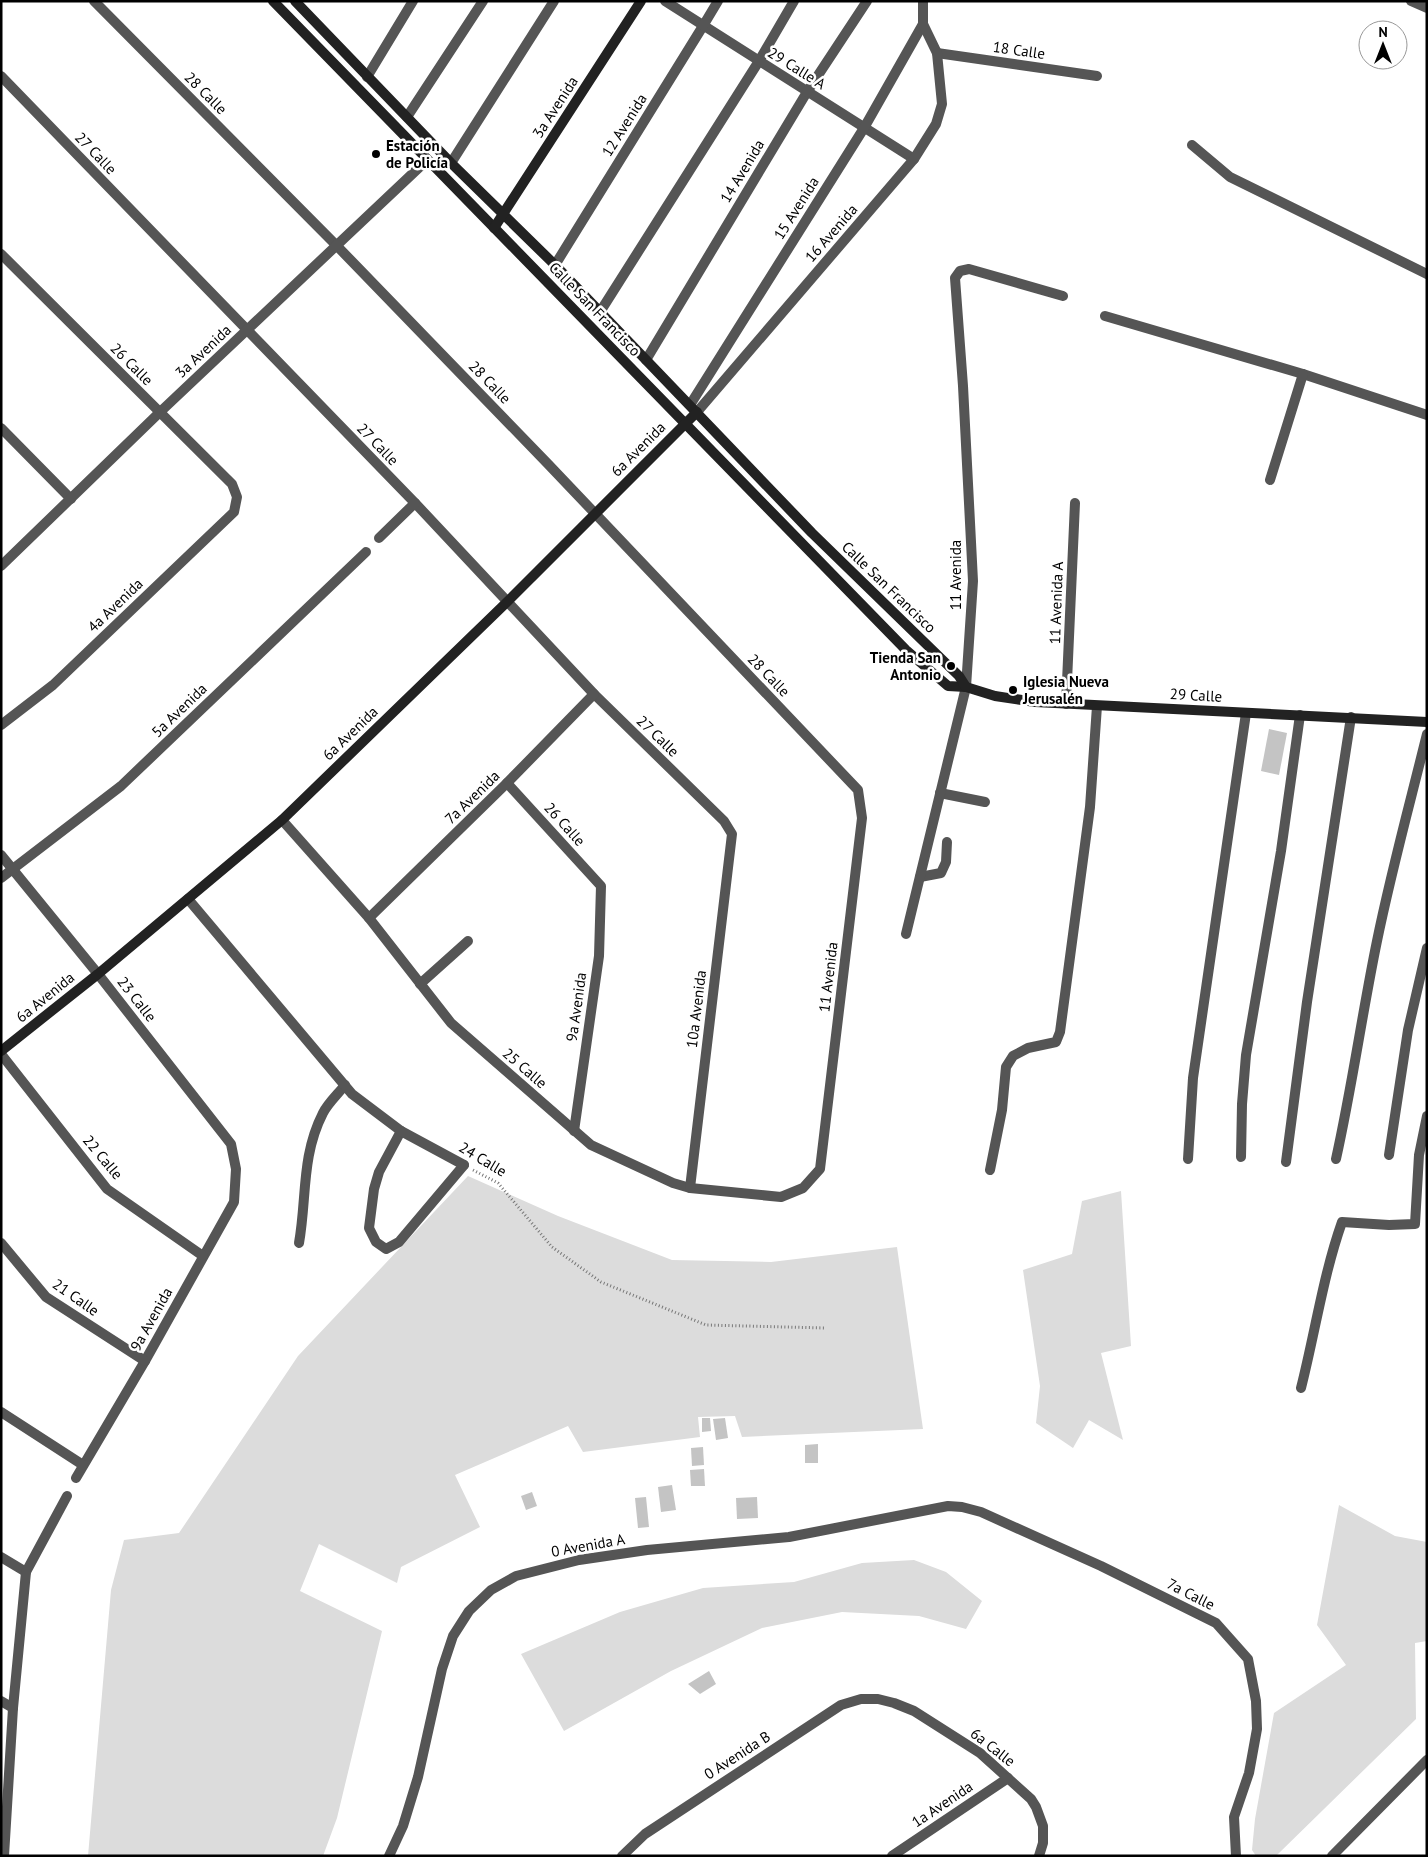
<svg xmlns="http://www.w3.org/2000/svg" width="1428" height="1857" font-family="'PT Sans',sans-serif">
  <style>
    .green { fill: #dcdcdc }
    .building { fill: #c4c4c4 }
    .lines { fill: none; stroke-linecap: round; stroke-linejoin: round }
    .path { stroke: #777; stroke-width: 3; stroke-dasharray: 1 2.5; stroke-linecap: butt }
    .lane { stroke: #555; stroke-width: 10 }
    .street { stroke: #555; stroke-width: 10 }
    .secondary { stroke: #222; stroke-width: 10 }
    .poi-dot { fill: #000; stroke: #fff; stroke-width: 2 }
    .labels { text-anchor: middle; dominant-baseline: central; stroke-width: 5; stroke-linejoin: round; paint-order: stroke }
    .street-label { font-size: 15px; fill: #000; stroke: #fff }
    .poi-label { font-size: 15px; font-weight: bold; fill: #000; stroke: #fff; text-anchor: start }
  </style>
  <rect width="100%" height="100%" fill="#fff"/>
  <!-- green -->
  <g class="green">
    <path d="M468 1176 558 1216 672 1260 771 1262 897 1247 923 1429 742 1437 735 1416 698 1417 700 1437 583 1452 568 1426 455 1475 480 1527 401 1567 397 1583 319 1544 300 1591 382 1631 337 1818 323 1856H88L111 1590 124 1540 179 1533 298 1356Z"/>
    <path d="M1121 1191 1131 1346 1101 1353 1123 1440 1089 1420 1073 1448 1036 1423 1040 1386 1023 1270 1072 1254 1082 1201Z"/>
    <path d="M1339 1505 1395 1536 1427 1542V1641L1415 1643 1416 1719 1277 1855 1256 1856 1252 1850 1255 1819 1274 1713 1346 1665 1317 1625Z"/>
    <path d="M914 1560 946 1572 982 1601 966 1629 919 1616 842 1612 762 1628 671 1671 564 1731 521 1654 620 1612 703 1588 794 1582 862 1563Z"/>
  </g>
  <!-- building -->
  <g class="building">
    <path d="M1269 729 1287 733 1279 775 1261 771Z"/>
    <path d="M702 1418H710L711 1431 702 1432Z"/>
    <path d="M725 1418 728 1438 716 1440 713 1419Z"/>
    <path d="M818 1444V1463H805V1445Z"/>
    <path d="M703 1447 704 1465 692 1466 691 1448Z"/>
    <path d="M704 1469 705 1486H691L690 1470Z"/>
    <path d="M672 1485 676 1510 661 1512 658 1487Z"/>
    <path d="M532 1492 537 1506 526 1510 521 1496Z"/>
    <path d="M646 1497 649 1527 638 1528 635 1498Z"/>
    <path d="M757 1497 758 1518 737 1519 736 1498Z"/>
    <path d="M709 1671 716 1684 700 1694 688 1684Z"/>
  </g>
  <g class="lines">
    <!-- path -->
    <path class="path" d="M473 1170 498 1183 552 1247 601 1282 706 1325 825 1328"/>
    <!-- lane -->
    <g class="lane">
      <path d="M367 77 413 1"/>
      <path d="M407 117 483 1"/>
      <path d="M451 163 554 1"/>
      <path d="M555 265 703 26"/>
      <path d="M600 312 759 61 794 1"/>
      <path d="M646 360 807 92"/>
      <path d="M940 793 985 802"/>
      <path d="M920 877 941 873 946 862 947 842"/>
      <path d="M401 1131 379 1172 374 1189 369 1228 376 1242 386 1249 399 1242 464 1165"/>
      <path d="M1389 1155 1408 1030 1427 948"/>
      <path d="M1241 1157 1242 1104 1246 1055 1281 851 1300 715"/>
      <path d="M1188 1159 1193 1078 1246 713"/>
      <path d="M1336 1159C1352 1087 1362 1014 1377 941 1391 872 1410 803 1427 734"/>
      <path d="M1286 1162 1307 1002 1351 717"/>
      <path d="M990 1170 1002 1110 1006 1067 1013 1056 1028 1048 1056 1042 1060 1032 1090 807 1097 706"/>
      <path d="M299 1243C307 1198 301 1156 323 1113 328 1103 338 1094 345 1085"/>
      <path d="M1301 1388C1315 1333 1323 1276 1342 1222L1389 1225 1415 1224 1419 1155 1427 1116"/>
    </g>
    <!-- street -->
    <g class="street">
      <path d="M94 1 337 246 548 464 858 790 862 818 820 1169 803 1188 781 1197 690 1188 673 1183 591 1145 451 1023 369 918 282 820"/>
      <path d="M665 1 914 159"/>
      <path d="M1411 1 1427 8"/>
      <path d="M703 26 718 1"/>
      <path d="M937 53 1097 76"/>
      <path d="M1 76 415 503 594 694 724 821 732 834 690 1188"/>
      <path d="M807 92 867 1"/>
      <path d="M1192 145 1230 177 1427 274"/>
      <path d="M1 254 232 484 237 497 234 512 53 685 1 725"/>
      <path d="M1105 316 1303 374 1427 415"/>
      <path d="M690 405 864 128 923 24"/>
      <path d="M697 412 914 159 936 124 942 104 937 53 923 24V1"/>
      <path d="M1 428 71 499"/>
      <path d="M1270 480 1303 374"/>
      <path d="M379 538 415 503"/>
      <path d="M1 566 159 413 427 160"/>
      <path d="M1066 704 1075 503"/>
      <path d="M507 783 601 886 599 956 574 1131"/>
      <path d="M1 855 98 974 231 1144 236 1169 234 1202 145 1361 76 1478"/>
      <path d="M1 878 121 786 366 552"/>
      <path d="M188 899 352 1094 401 1131 464 1165"/>
      <path d="M369 918 507 783 594 694"/>
      <path d="M906 934 966 687 973 581 963 386 955 278 960 271 969 269 1063 296"/>
      <path d="M420 984 468 941"/>
      <path d="M1 1054 107 1189 203 1256"/>
      <path d="M1 1243 46 1297 145 1361"/>
      <path d="M1 1412 83 1465"/>
      <path d="M1 1557 26 1572"/>
      <path d="M1 1701 13 1708"/>
      <path d="M4 1856 13 1708 26 1572 67 1496"/>
      <path d="M389 1856 403 1826 418 1777 442 1669 453 1636 469 1611 491 1590 516 1576 579 1560 647 1550 789 1537 948 1506 962 1507 981 1512 1101 1566 1216 1623 1248 1659 1256 1701 1257 1729 1249 1773 1234 1817 1236 1856"/>
      <path d="M622 1856 645 1834 841 1705 861 1699H878L894 1703 914 1711 980 1753 1031 1799 1036 1807 1043 1826V1843L1039 1856"/>
      <path d="M892 1856 1008 1778"/>
      <path d="M1332 1856 1427 1760"/>
    </g>
    <!-- secondary -->
    <g class="secondary">
      <path d="M273 1 906 650 948 686 966 687 995 696 1035 702 1427 722"/>
      <path d="M295 1 451 163 555 265 812 533 959 676 966 687"/>
      <path d="M494 228 641 1"/>
      <path d="M1 1051 98 974 282 820 508 601 697 412"/>
    </g>
  </g>
  <!-- markers -->
  <g class="poi-dot">
    <circle cx="376" cy="154" r="5"/>
    <circle cx="951" cy="666" r="5"/>
    <circle cx="1013" cy="690" r="5"/>
  </g>
  <g class="labels">
    <!-- street labels -->
    <g class="street-label">
      <text transform="translate(1019 50) rotate(8)">18 Calle</text>
      <text transform="translate(797 68) rotate(32)">29 Calle A</text>
      <text transform="translate(206 93) rotate(45)">28 Calle</text>
      <text transform="translate(555 107) rotate(-57)">3a Avenida</text>
      <text transform="translate(624 125) rotate(-58)">12 Avenida</text>
      <text transform="translate(96 153) rotate(46)">27 Calle</text>
      <text transform="translate(742 171) rotate(-59)">14 Avenida</text>
      <text transform="translate(796 208) rotate(-58)">15 Avenida</text>
      <text transform="translate(831 233) rotate(-49)">16 Avenida</text>
      <text transform="translate(595 309) rotate(46)">Calle San Francisco</text>
      <text transform="translate(203 351) rotate(-43)">3a Avenida</text>
      <text transform="translate(132 364) rotate(45)">26 Calle</text>
      <text transform="translate(490 382) rotate(46)">28 Calle</text>
      <text transform="translate(378 444) rotate(46)">27 Calle</text>
      <text transform="translate(638 449) rotate(-45)">6a Avenida</text>
      <text transform="translate(955 575) rotate(-90)">11 Avenida</text>
      <text transform="translate(889 587) rotate(44)">Calle San Francisco</text>
      <text transform="translate(1056 603) rotate(-88)">11 Avenida A</text>
      <text transform="translate(115 605) rotate(-44)">4a Avenida</text>
      <text transform="translate(769 675) rotate(46)">28 Calle</text>
      <text transform="translate(1196 695) rotate(3)">29 Calle</text>
      <text transform="translate(179 710) rotate(-44)">5a Avenida</text>
      <text transform="translate(350 733) rotate(-44)">6a Avenida</text>
      <text transform="translate(658 736) rotate(44)">27 Calle</text>
      <text transform="translate(472 797) rotate(-44)">7a Avenida</text>
      <text transform="translate(565 824) rotate(48)">26 Calle</text>
      <text transform="translate(828 977) rotate(-83)">11 Avenida</text>
      <text transform="translate(45 997) rotate(-39)">6a Avenida</text>
      <text transform="translate(137 999) rotate(52)">23 Calle</text>
      <text transform="translate(576 1007) rotate(-82)">9a Avenida</text>
      <text transform="translate(696 1009) rotate(-83)">10a Avenida</text>
      <text transform="translate(525 1068) rotate(41)">25 Calle</text>
      <text transform="translate(103 1157) rotate(50)">22 Calle</text>
      <text transform="translate(483 1159) rotate(31)">24 Calle</text>
      <text transform="translate(76 1297) rotate(35)">21 Calle</text>
      <text transform="translate(151 1319) rotate(-61)">9a Avenida</text>
      <text transform="translate(588 1545) rotate(-10)">0 Avenida A</text>
      <text transform="translate(1191 1594) rotate(27)">7a Calle</text>
      <text transform="translate(993 1747) rotate(38)">6a Calle</text>
      <text transform="translate(737 1755) rotate(-33)">0 Avenida B</text>
      <text transform="translate(942 1804) rotate(-34)">1a Avenida</text>
    </g>
    <!-- poi labels -->
    <g class="poi-label">
      <text x="386" y="145">Estación<tspan x="386" dy="17">de Policía</tspan></text>
      <text x="941" y="657" text-anchor="end">Tienda San<tspan x="941" dy="17">Antonio</tspan></text>
      <text x="1023" y="681">Iglesia Nueva<tspan x="1023" dy="17">Jerusalén</tspan></text>
    </g>
  </g>
  <!-- border -->
  <rect width="1428" height="1857" fill="none" stroke="#000000" stroke-width="5"/>
  <!-- north arrow -->
  <g transform="translate(1383 45)"><circle r="24" fill="#ffffff" stroke="#999999"/>
  <path d="M0-4L9 19L0 12L-9 19Z" fill="#000000"/>
  <text y="-8" font-size="14" font-weight="bold" text-anchor="middle" fill="#000000">N</text>
  </g>
</svg>
